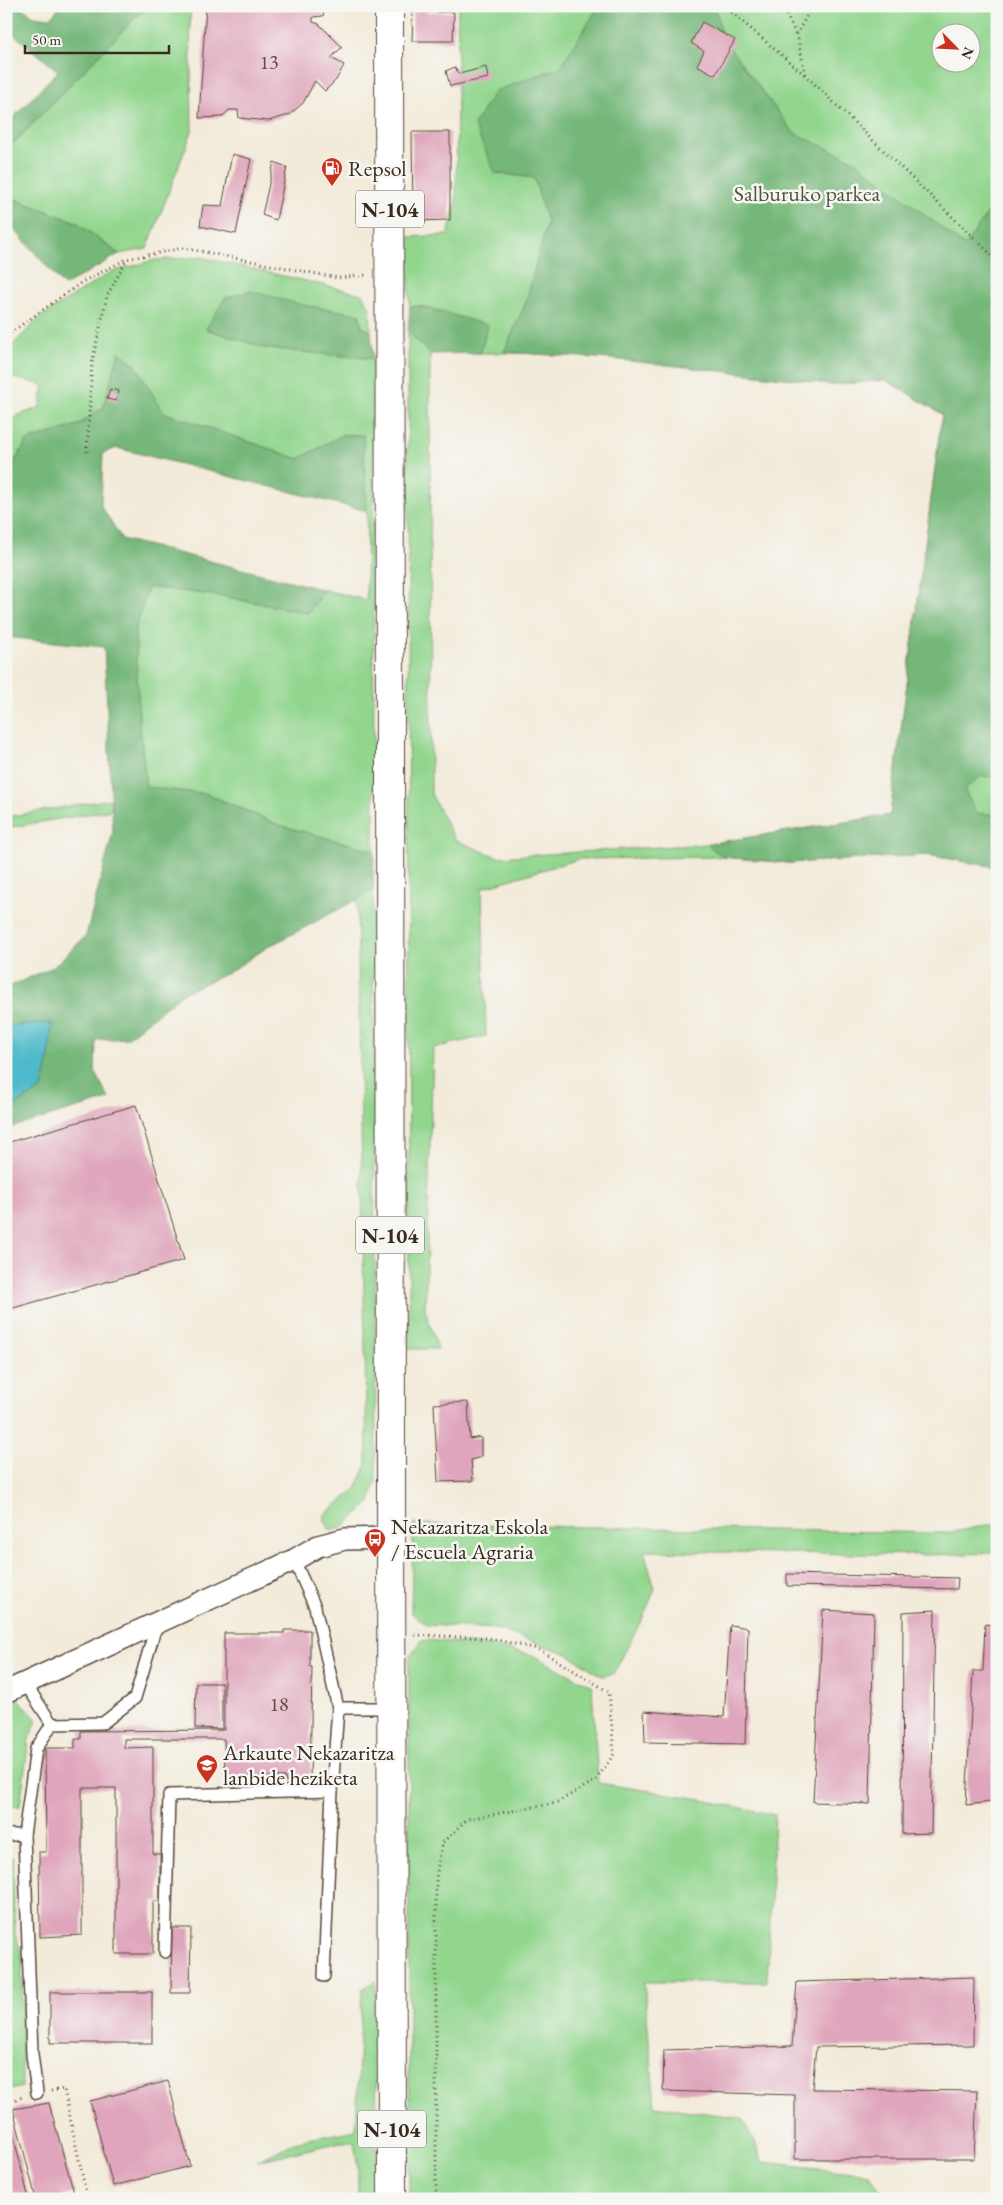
<svg xmlns="http://www.w3.org/2000/svg" width="1003" height="2205" font-family="'EB Garamond',serif">
  <style>
    .green { fill: #92d68e; stroke: #668056; fill-rule: evenodd }
    .forest { fill: #75b779; stroke: #58704c }
    .water { fill: #4eb9ca; stroke: #447274 }
    .building { fill: #dfa5bc }
    .lines { fill: none; stroke-linecap: round; stroke-linejoin: round }
    .service-casing { stroke: #57473a; stroke-width: 14 }
    .minor-casing { stroke: #57473a; stroke-width: 24 }
    .primary-casing { stroke: #57473a; stroke-width: 30 }
    .path { stroke: #57473a; stroke-width: 3; stroke-dasharray: 1 4; stroke-linecap: butt }
    .service { stroke: #fff; stroke-width: 11 }
    .minor { stroke: #fff; stroke-width: 21 }
    .primary { stroke: #fff; stroke-width: 28 }
    .labels { text-anchor: middle; dominant-baseline: central; stroke-width: 5; stroke-linejoin: round; paint-order: stroke }
    .number-label { font-size: 20px; fill: #644946 }
    .shield { fill: #f6f6f2; stroke: #73675e; stroke-width: 1 }
    .shield-label { font-size: 21px; font-weight: bold; fill: #3b2a1e }
    .poi-label { font-size: 22px; fill: #3b2a1e; stroke: #f6f6f2; text-anchor: start }
    .park-label { font-size: 22px; fill: #51553a; stroke: #f6f6f2 }
  </style>
  <rect width="100%" height="100%" fill="#f6f6f2"/>
  <filter id="ink" filterUnits="userSpaceOnUse"><feTurbulence type="fractalNoise" baseFrequency=".02" numOctaves="2"/><feDisplacementMap in="SourceGraphic" scale="10" xChannelSelector="R" yChannelSelector="G"/><feConvolveMatrix kernelMatrix="1 2 1 2 8 2 1 2 1" color-interpolation-filters="sRGB"/></filter>
  <filter id="wash" filterUnits="userSpaceOnUse"><feTurbulence type="fractalNoise" baseFrequency=".0096" numOctaves="4" result="noise"/><feDisplacementMap in="SourceGraphic" scale="20" xChannelSelector="R" yChannelSelector="G"/><feGaussianBlur stdDeviation="1.12" result="paint"/><feColorMatrix in="noise" values="0 0 0 0 0 0 0 0 0 0 0 0 0 0 0 0 0 1.4 0 .05"/><feComposite in="paint" operator="in"/></filter>
  <g filter="url(#wash)">
    <rect width="100%" height="100%" fill="#f3ebda"/>
    <!-- green -->
    <g class="green">
      <path d="M150 6H190L192 131 147 249 119 254 76 222 14 199 6 188V151L136 17Z"/>
      <path d="M458 6H997V871L990 866 927 855 789 863 723 857 579 859 482 888 486 1036 433 1048 425 1309 438 1349H409L408 332 430 354 431 794 455 840 497 857 707 844 890 815 942 414 886 380 831 385 804 380C697 369 588 351 480 353L488 326 420 306 410 307 407 237 448 235 456 202ZM940 32H970V62H940Z"/>
      <path d="M201 257 362 294 370 308 371 332 362 327 359 314 307 306 206 329 265 348 373 359 374 851 279 825 207 794 146 787 139 718 135 630 148 587 221 596 308 613 325 590 366 600 367 511 363 435H342L299 459 162 412 135 364 103 408 78 425 27 441 6 476V425L17 416 40 407 44 385 9 377 10 348 39 318 111 272 155 260Z"/>
      <path d="M111 799 112 810 6 828V817Z"/>
      <path d="M373 891 376 1480 370 1503 342 1528 330 1531 323 1516 356 1489 367 1464 357 899Z"/>
      <path d="M997 1523V1553L929 1555 644 1551 655 1589 644 1615 614 1673 602 1676 568 1654 497 1629 427 1625 411 1612 413 1524 949 1533Z"/>
      <path d="M428 1640 493 1646 532 1655 592 1686 598 1783 689 1797 775 1815 767 1982H644L655 2106 743 2118 763 2162 870 2174 885 2199H409V1658L421 1641Z"/>
      <path d="M18 1698 37 1720 29 1739 20 1806H6V1703Z"/>
      <path d="M6 1858H13L15 1934 22 1954V2087L6 2091Z"/>
      <path d="M376 1981 377 2199H358V2168L354 2142H341L257 2161 298 2141 356 2130 362 1989Z"/>
    </g>
    <!-- forest -->
    <g class="forest">
      <path d="M6 6H19L34 16 50 18 60 6H150L136 17 6 151V125L58 71 6 28Z"/>
      <path d="M599 6H715L723 39 794 133 855 161 965 246 997 199V777L982 776 964 789 976 813 997 815V871L990 866 927 855 789 863 723 857 707 844 890 815 942 414 886 380 831 385 804 380 612 359 504 352 526 302 547 222 534 178 495 173 474 125 495 91 560 67Z"/>
      <path d="M6 188 14 199 76 222 119 254 64 286 6 220Z"/>
      <path d="M250 291 307 306 359 314 362 327 371 332 373 359 265 348 206 329 225 298Z"/>
      <path d="M420 306 488 325 480 353 430 354 408 332 410 307Z"/>
      <path d="M119 352 135 364 163 412 299 459 342 435H363L367 511 117 448 103 453 101 506 122 539 325 590 308 613 221 596 148 587 135 630 139 718 146 787 207 794 279 825 374 851 373 891 266 948 228 973 183 993 127 1038 96 1040 95 1071 109 1099 6 1129V1110L42 1089 52 1023 6 1026V988L53 967 86 936 113 832 104 647 6 637V476L27 441 78 425 103 408Z"/>
    </g>
    <!-- water -->
    <path class="water" d="M52 1023 49 1058 42 1089 6 1110V1026Z"/>
    <g id="blocks">
      <!-- building -->
      <g class="building">
        <path d="M206 6H325L323 16 313 17V22L319 24 342 47 331 58 344 65 336 80 325 91 315 81 303 103 289 115 268 121 239 118 238 110H229L222 117 199 118Z"/>
        <path d="M413 6H427V12H454L453 41H412Z"/>
        <path d="M702 22 735 40 715 75 697 65 704 51 691 43Z"/>
        <path d="M455 67 459 74 486 67 488 78 450 86 446 71Z"/>
        <path d="M412 132H450V220L413 221Z"/>
        <path d="M232 154 251 159 236 234 200 226 203 205 222 206Z"/>
        <path d="M274 162 287 167 276 220 262 215Z"/>
        <path d="M110 389 119 391 116 401 107 399Z"/>
        <path d="M136 1105 184 1260 6 1310V1143Z"/>
        <path d="M468 1402 470 1439 481 1437V1457L471 1460 473 1481 438 1482 434 1404Z"/>
        <path d="M787 1574 958 1578 957 1589 787 1586Z"/>
        <path d="M823 1610 874 1613 870 1804 813 1802Z"/>
        <path d="M935 1610 931 1833 902 1834 903 1612Z"/>
        <path d="M985 1624 997 1626V1679L991 1802 966 1805 973 1671H983Z"/>
        <path d="M730 1625 748 1628 745 1744 645 1742 644 1711 724 1717Z"/>
        <path d="M284 1630H310V1667H312L310 1781H285V1777H225L224 1739H124V1748L153 1747V1854H160V1901H153V1954H116V1788H82V1935L40 1937 39 1852H46L45 1748H75V1739H81V1731L224 1730V1633H284Z"/>
        <path d="M196 1683H222V1729L195 1728Z"/>
        <path d="M172 1928H191L190 1993H171Z"/>
        <path d="M974 1977 973 2045 816 2047 812 2089 977 2091 974 2159H795V2095L663 2091 664 2050 792 2046 797 1982Z"/>
        <rect x="50" y="1992" width="102" height="51"/>
        <path d="M168 2081 190 2166 113 2186 90 2101Z"/>
        <path d="M49 2103 74 2193 55 2199H36L13 2109Z"/>
        <path d="M6 2110H7L29 2199H6Z"/>
      </g>
    </g>
  </g>
  <g filter="url(#ink)">
    <use href="#blocks" fill-opacity="0" stroke="#57473a" stroke-width="1"/>
    <g class="lines">
      <!-- service casing -->
      <g class="service-casing">
        <g id="service">
          <path d="M294 1560 315 1607 338 1708"/>
          <path d="M25 1683 52 1724 103 1723 135 1698 157 1623"/>
          <path d="M6 1835H24L36 1749 52 1724"/>
          <path d="M24 1835 32 2054 37 2093"/>
          <path d="M165 1952 169 1795 332 1791 338 1708H392"/>
          <path d="M324 1976 332 1791"/>
        </g>
      </g>
      <!-- minor casing -->
      <g class="minor-casing">
        <path id="minor" d="M6 1692 294 1560 318 1546 345 1539 392 1538"/>
      </g>
      <!-- primary casing -->
      <g class="primary-casing">
        <path id="primary" d="M389 6 392 2199"/>
      </g>
      <!-- path -->
      <g class="path">
        <path d="M724 6 805 75 997 260"/>
        <path d="M782 6 796 34"/>
        <path d="M805 74 797 34 812 6"/>
        <path d="M6 336 82 282 127 259 183 248 338 278 367 275"/>
        <path d="M87 452 92 363 107 296 127 259"/>
        <path d="M415 1635 488 1638 538 1649 609 1692 614 1754 596 1780 556 1803 467 1819 442 1843 436 1878V2199"/>
        <path d="M51 2091 64 2089 86 2193"/>
        <path d="M6 2102 23 2097"/>
      </g>
      <!-- service -->
      <use href="#service" class="service"/>
      <!-- minor -->
      <use href="#minor" class="minor"/>
      <!-- primary -->
      <use href="#primary" class="primary"/>
    </g>
  </g>
  <!-- icons -->
  <defs>
    <g id="fuel-pin" transform="scale(1.125)"><path d="M0 17L-7.5 6A9.5 9.5 0 1 1 7.5 6Z" fill="#c8321e" stroke="#f6f6f2"/><path d="M-5.5-6h7V0h2V4h1.3V-2.5L3-4.5l.8-.8L6-3V5H2.5V1h-1V6h-7ZM-4.2-4.7v3.2H.2V-4.7Z" fill="#fff"/></g>
    <g id="bus-pin" transform="scale(1.125)"><path d="M0 17L-7.5 6A9.5 9.5 0 1 1 7.5 6Z" fill="#c8321e" stroke="#f6f6f2"/><path d="M-5-6H5V4H4V6H2V4H-2V6H-4V4H-5ZM-3.5-4V0h7V-4ZM-3.5 1.2v1.5H-2V1.2ZM2 1.2v1.5H3.5V1.2Z" fill="#fff"/></g>
    <g id="university-pin" transform="scale(1.125)"><path d="M0 17L-7.5 6A9.5 9.5 0 1 1 7.5 6Z" fill="#c8321e" stroke="#f6f6f2"/><path d="M0-5L7-2L0 1L-7-2ZM-4 1L0 2.5L4 1V4Q0 6-4 4Z" fill="#fff"/></g>
  </defs>
  <g fill-rule="evenodd">
    <use href="#fuel-pin" x="332" y="168"/>
    <use href="#bus-pin" x="375" y="1539"/>
    <use href="#university-pin" x="207" y="1765"/>
  </g>
  <g class="labels">
    <!-- number labels -->
    <g class="number-label">
      <text x="269" y="62">13</text>
      <text x="279" y="1704">18</text>
    </g>
    <!-- shield labels -->
    <g class="shield">
      <rect x="356" y="190.5" width="68" height="37" rx="4"/>
      <rect x="356" y="1216.5" width="68" height="37" rx="4"/>
      <rect x="358" y="2110.5" width="68" height="37" rx="4"/>
    </g>
    <g class="shield-label">
      <text x="390" y="209">N-104</text>
      <text x="390" y="1235">N-104</text>
      <text x="392" y="2129">N-104</text>
    </g>
    <!-- poi labels -->
    <g class="poi-label">
      <text x="348" y="168">Repsol</text>
      <text x="391" y="1526">Nekazaritza Eskola<tspan x="391" dy="25">/ Escuela Agraria</tspan></text>
      <text x="223" y="1752">Arkaute Nekazaritza<tspan x="223" dy="25">lanbide heziketa</tspan></text>
    </g>
    <!-- park labels -->
    <g class="park-label">
      <text x="807" y="193">Salburuko parkea</text>
    </g>
  </g>
  <!-- margin -->
  <rect width="1003" height="2205" fill="none" stroke="#f6f6f2" stroke-width="25"/>
  <!-- north arrow -->
  <g transform="translate(956 48) rotate(114)"><circle r="24" fill="#f6f6f2" stroke="#aba49d"/>
  <path d="M0-4L9 19L0 12L-9 19Z" fill="#c8321e"/>
  <text y="-8" font-size="14" font-weight="bold" text-anchor="middle" fill="#3b2a1e">N</text>
  </g>
  <!-- scale -->
  <path d="M25 45v8h144v-8" fill="none" stroke="#3b2a1e" stroke-width="2.5"/>
  <text x="32" y="45" font-size="15" fill="#3b2a1e" stroke="#f6f6f2" stroke-width="4" paint-order="stroke">50 m</text>
</svg>
